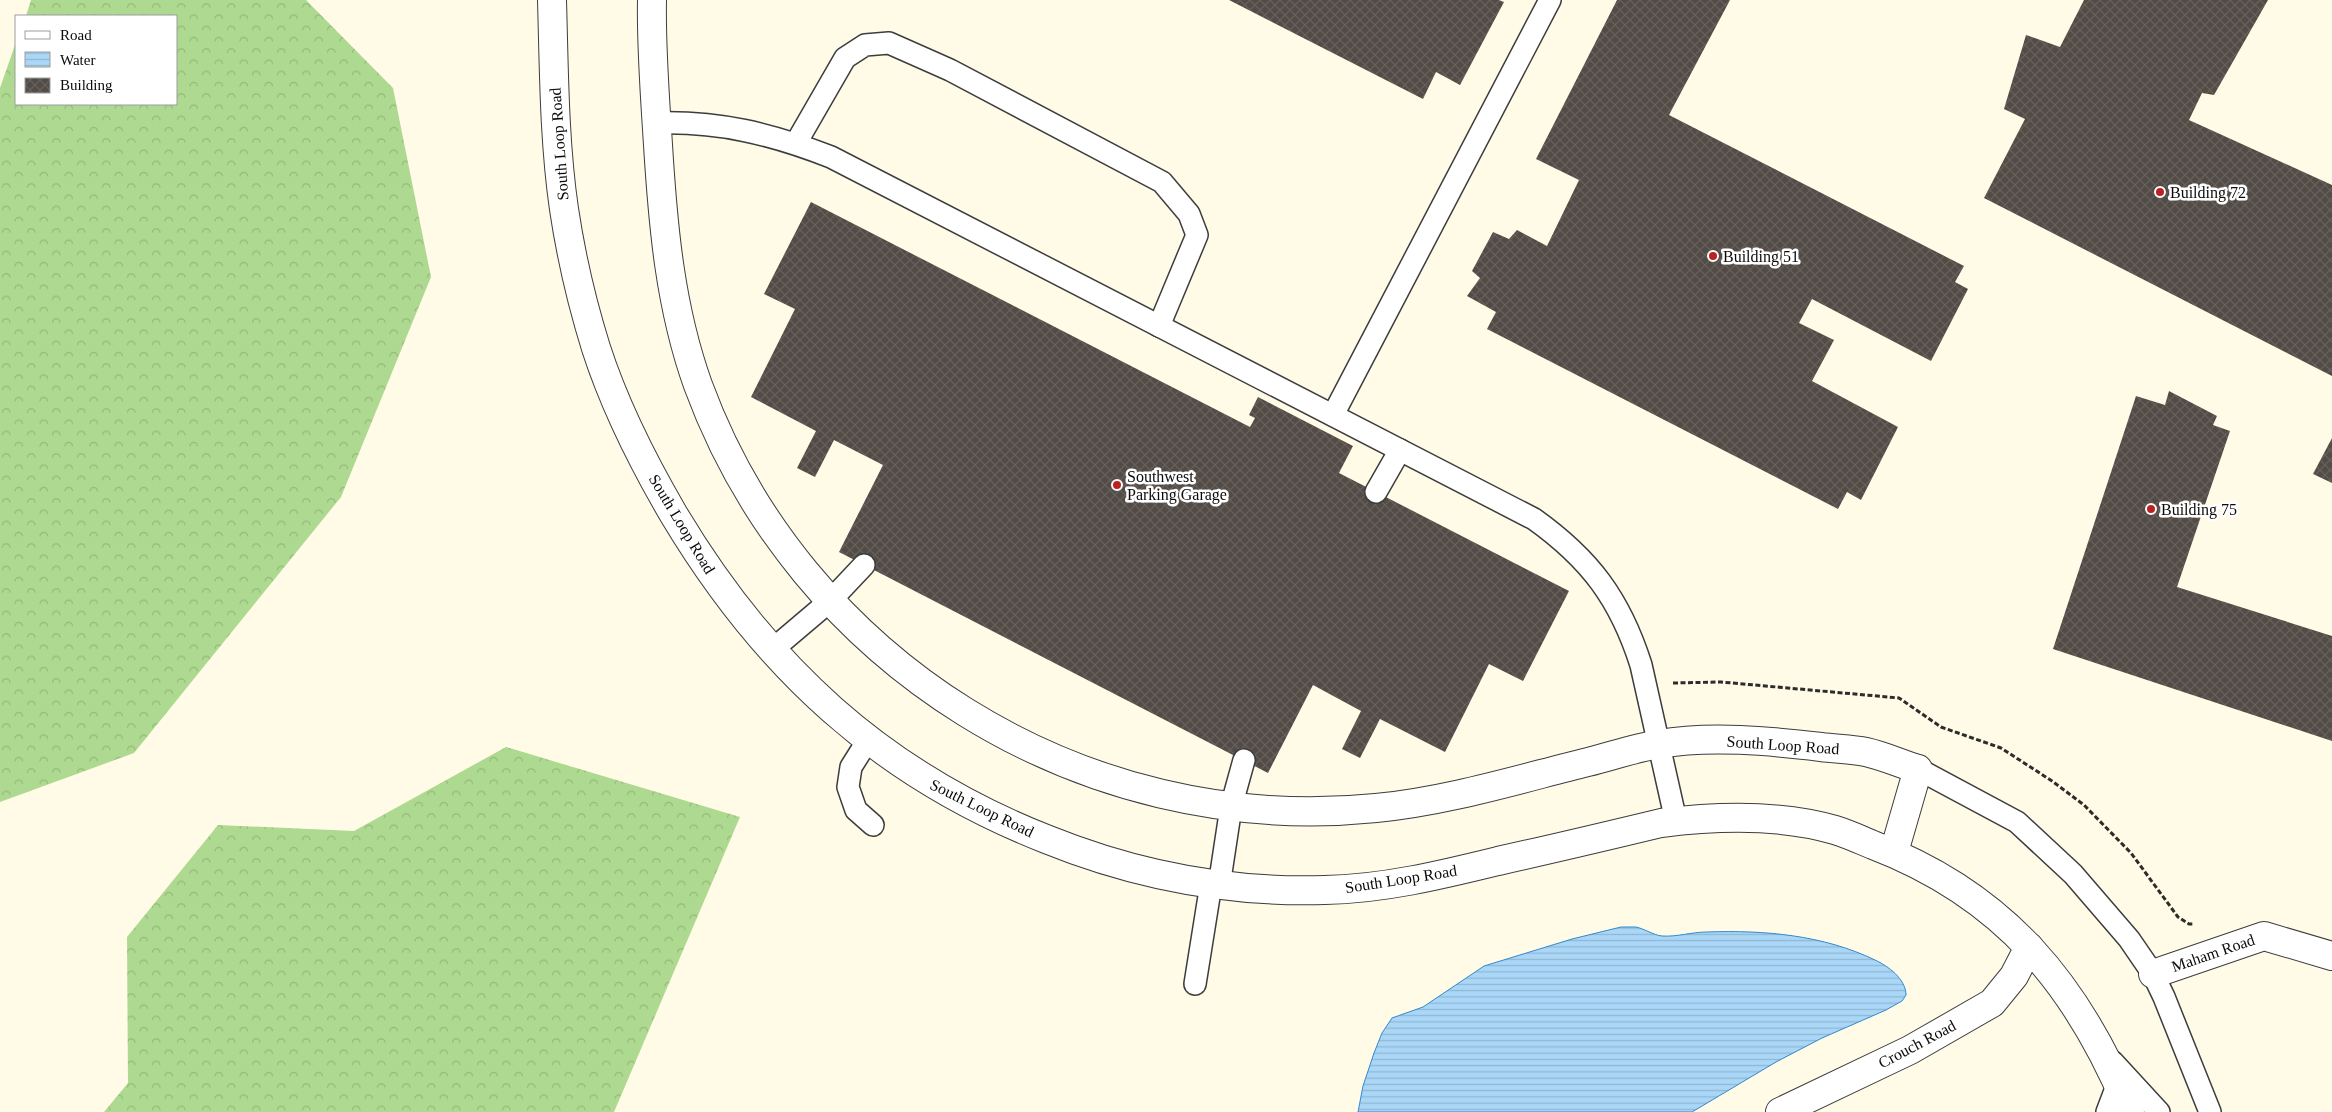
<svg xmlns="http://www.w3.org/2000/svg" width="2332" height="1112" font-family="'Times New Roman',serif">
  <style>
    .forest { fill: url(#forest-crowns) }
    .water { fill: url(#water-rules); stroke: #3089cf }
    .building { fill: url(#building-cross-hatch) }
    .lines { fill: none; stroke-linecap: round; stroke-linejoin: round }
    .lane-casing { stroke: #3d3d3d; stroke-width: 24 }
    .street-casing { stroke: #3d3d3d; stroke-width: 30 }
    .path { stroke: #2c2c2c; stroke-width: 3; stroke-dasharray: 5 2.5; stroke-linecap: butt }
    .lane { stroke: #fff; stroke-width: 21 }
    .street { stroke: #fff; stroke-width: 28 }
    .poi-dot { fill: #ba2122; stroke: #fff; stroke-width: 2 }
    .labels { text-anchor: middle; dominant-baseline: central; stroke-width: 5; stroke-linejoin: round; paint-order: stroke }
    .street-label { font-size: 16px; fill: #0a0a0a; stroke: #fff }
    .poi-label { font-size: 16px; fill: #0a0a0a; stroke: #fff; text-anchor: start }
  </style>
  <defs>
    <pattern id="forest-crowns" width="20" height="18" patternUnits="userSpaceOnUse" patternTransform="scale(1.25)"><rect width="20" height="18" fill="#aed990"/><path d="M2 6a3 3 0 1 1 6 0M12 15a3 3 0 1 1 6 0" fill="none" stroke="#94b97b"/></pattern>
    <pattern id="water-rules" width="6" height="5" patternUnits="userSpaceOnUse" patternTransform="scale(1.25)"><rect width="6" height="5" fill="#aad7f7"/><path d="M0 2.5h6" fill="none" stroke="#91b7d2"/></pattern>
    <pattern id="building-cross-hatch" width="8" height="8" patternUnits="userSpaceOnUse" patternTransform="scale(1.25)"><rect width="8" height="8" fill="#524b46"/><path d="M0 0l8 8M0 8l8-8" fill="none" stroke="#66605c"/></pattern>
  </defs>
  <rect width="100%" height="100%" fill="#fffbe6"/>
  <!-- forest -->
  <g class="forest">
    <path d="M31 0H306L393 88 431 277 341 497 134 753 0 802V88L16 42V104H176V16H26Z"/>
    <path d="M506 747 740 817 614 1112H104L128 1083 127 937 218 825 354 831Z"/>
  </g>
  <!-- water -->
  <path class="water" d="M1621 927C1626 927 1631 927 1636 927 1645 929 1653 935 1662 936 1677 937 1692 932 1707 932 1765 930 1823 935 1875 960 1888 966 1906 979 1906 995L1902 1001 1886 1010 1822 1038 1776 1062 1692 1112H1358L1363 1086 1374 1053 1382 1033 1392 1018 1423 1007 1484 966 1572 939Z"/>
  <!-- building -->
  <g class="building">
    <path d="M1229 0H1499L1504 2 1460 85 1436 72 1423 99Z"/>
    <path d="M1617 0H1730L1669 115 1964 266 1955 282 1968 289 1931 361 1812 299 1799 323 1834 340 1812 381 1898 427 1861 500 1847 492 1838 509 1487 329 1496 312 1467 296 1480 278 1472 271 1493 232 1509 239 1517 230 1547 246 1579 180 1536 159Z"/>
    <path d="M2084 0H2268L2214 95 2202 93 2189 120 2332 185V376L1984 198 2025 119 2004 109 2026 35 2060 47Z"/>
    <path d="M811 202 1250 427 1255 418 1249 415 1258 397 1353 446 1339 473 1569 591 1523 681 1489 664 1445 752 1380 719 1360 758 1342 749 1361 711 1313 685 1268 773 839 552 883 465 834 440 815 477 797 468 816 431 751 397 795 309 764 294Z"/>
    <path d="M2169 391 2217 416 2213 425 2230 431 2177 587 2332 636V741L2053 649 2136 396 2165 405Z"/>
    <path d="M2332 438V483L2313 474Z"/>
  </g>
  <g class="lines">
    <!-- lane casing -->
    <g class="lane-casing">
      <g id="lane">
        <path d="M656 123C719 121 772 134 831 157L1534 519C1590 559 1620 599 1641 665L1676 821"/>
        <path d="M796 143 845 58 865 45 889 43 950 70 1162 182 1189 214 1197 235 1159 326"/>
        <path d="M1333 415 1550 0"/>
        <path d="M1376 492 1400 450"/>
        <path d="M772 650 831 600 864 565"/>
        <path d="M868 740 851 767 848 787 856 810 873 825"/>
        <path d="M1918 769 2017 822 2073 874 2129 939 2153 974 2164 997 2210 1112"/>
        <path d="M1219 886 1231 807 1244 760"/>
        <path d="M1195 984 1211 884"/>
        <path d="M2113 1062 2159 1112"/>
        <path d="M2107 1112 2118 1083"/>
      </g>
    </g>
    <!-- street casing -->
    <g class="street-casing">
      <g id="street">
        <path d="M552 0C554 69 554 141 564 209 571 256 582 303 596 348 615 407 643 462 674 515 765 667 881 774 1046 839 1135 875 1228 893 1325 890 1383 889 1441 875 1498 861 1552 849 1607 836 1661 823 1717 816 1780 814 1835 830 1848 834 1861 840 1873 845 2004 895 2078 985 2130 1112"/>
        <path d="M652 0C651 48 655 96 658 145 663 226 670 307 698 385 800 663 1083 838 1376 808 1448 801 1519 779 1588 762 1612 756 1635 748 1659 744 1710 735 1770 741 1821 747 1836 749 1852 749 1866 752 1884 756 1901 764 1918 769L1894 852"/>
        <path d="M2153 974 2264 936 2332 956"/>
        <path d="M1780 1112 1910 1050 1992 1003 2014 976 2029 947"/>
      </g>
    </g>
    <!-- path -->
    <path class="path" d="M1673 683 1721 682 1899 698 1941 727 2001 748 2052 781 2084 805 2131 853 2178 917 2189 924H2194"/>
    <!-- lane -->
    <use href="#lane" class="lane"/>
    <!-- street -->
    <use href="#street" class="street"/>
  </g>
  <!-- markers -->
  <g class="poi-dot">
    <circle cx="2160" cy="192" r="5"/>
    <circle cx="1713" cy="256" r="5"/>
    <circle cx="1117" cy="485" r="5"/>
    <circle cx="2151" cy="509" r="5"/>
  </g>
  <g class="labels">
    <!-- street labels -->
    <g class="street-label">
      <text transform="translate(559 144) rotate(-94)">South Loop Road</text>
      <text transform="translate(682 524) rotate(59)">South Loop Road</text>
      <text transform="translate(1783 745) rotate(4)">South Loop Road</text>
      <text transform="translate(982 808) rotate(26)">South Loop Road</text>
      <text transform="translate(1401 879) rotate(-9)">South Loop Road</text>
      <text transform="translate(2213 953) rotate(-19)">Maham Road</text>
      <text transform="translate(1917 1044) rotate(-28)">Crouch Road</text>
    </g>
    <!-- poi labels -->
    <g class="poi-label">
      <text x="2170" y="192">Building 72</text>
      <text x="1723" y="256">Building 51</text>
      <text x="1127" y="476">Southwest<tspan x="1127" dy="18">Parking Garage</tspan></text>
      <text x="2161" y="509">Building 75</text>
    </g>
  </g>
  <!-- legend -->
  <rect x="15" y="15" width="162" height="90" fill="#ffffff" stroke="#9d9d9d"/>
  <rect x="25" y="31" width="25" height="8" fill="#ffffff" stroke="#9d9d9d"/>
  <text x="60" y="40" font-size="15" fill="#0a0a0a">Road</text>
  <rect x="25" y="52" width="25" height="15" fill="url(#water-rules)" stroke="#9d9d9d"/>
  <text x="60" y="65" font-size="15" fill="#0a0a0a">Water</text>
  <rect x="25" y="78" width="25" height="15" fill="url(#building-cross-hatch)" stroke="#9d9d9d"/>
  <text x="60" y="90" font-size="15" fill="#0a0a0a">Building</text>
</svg>
